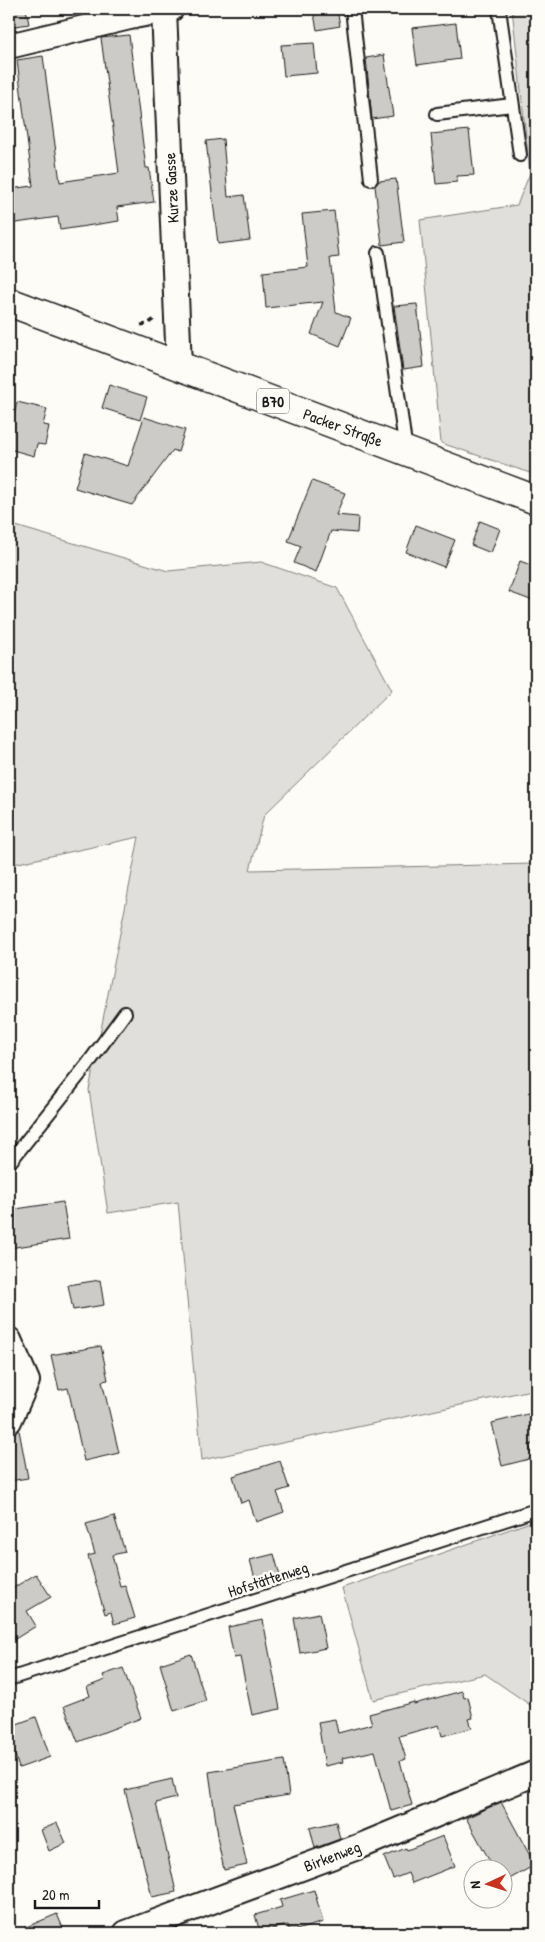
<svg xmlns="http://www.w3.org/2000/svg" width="545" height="1942" font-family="'Patrick Hand',sans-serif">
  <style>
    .green { fill: #e0dfdb; stroke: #7e7e7c }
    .building { fill: #cccbc8; stroke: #1c1c1c }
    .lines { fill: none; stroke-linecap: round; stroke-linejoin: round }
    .lane-casing { stroke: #1c1c1c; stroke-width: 16 }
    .street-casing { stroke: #1c1c1c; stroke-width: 28 }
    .primary-casing { stroke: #1c1c1c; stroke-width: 31 }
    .path { stroke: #1c1c1c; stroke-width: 3; stroke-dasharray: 5 4; stroke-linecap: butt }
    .lane { stroke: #fdfcf7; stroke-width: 12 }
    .street { stroke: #fdfcf7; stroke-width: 24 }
    .primary { stroke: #fdfcf7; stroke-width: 28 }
    .labels { text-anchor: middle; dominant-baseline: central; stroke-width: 5; stroke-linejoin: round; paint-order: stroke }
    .shield { fill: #fdfcf7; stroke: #605f5e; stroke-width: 1 }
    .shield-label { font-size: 15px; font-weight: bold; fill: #1c1c1c }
    .street-label { font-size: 16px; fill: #1c1c1c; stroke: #fdfcf7 }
  </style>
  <rect width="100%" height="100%" fill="#fdfcf7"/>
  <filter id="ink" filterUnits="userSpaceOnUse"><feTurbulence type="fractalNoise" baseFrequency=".02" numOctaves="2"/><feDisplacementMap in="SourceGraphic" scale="10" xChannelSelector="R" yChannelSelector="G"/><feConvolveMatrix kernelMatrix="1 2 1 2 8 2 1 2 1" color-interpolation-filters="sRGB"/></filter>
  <g filter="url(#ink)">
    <!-- green -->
    <g class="green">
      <path d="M512 9H536V475L441 443 420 220 517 205 530 173Z"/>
      <path d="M9 524 168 571 261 562 337 588 392 690 264 815 250 870 536 864V1389L202 1460 178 1202 108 1213 89 1090 139 837 9 865Z"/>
      <path d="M536 1520V1709L485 1674 373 1700 342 1588Z"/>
    </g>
    <!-- building -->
    <g class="building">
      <path d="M9 9H26L29 24 9 27Z"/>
      <path d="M313 9H337L340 26 317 30Z"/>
      <path d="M456 23 460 59 417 65 412 28Z"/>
      <path d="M129 35 146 168H149L154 202 117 207 119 221 60 230 58 217 9 224V189L33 186 17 60 43 56 60 182 119 173 101 38Z"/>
      <path d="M314 43 317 73 284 76 281 45Z"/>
      <path d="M384 55 393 116 372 119 366 58Z"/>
      <path d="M469 130 474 175 457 176V182L436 184 431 134Z"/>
      <path d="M223 139 228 197 244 195 250 240 218 244 206 141Z"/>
      <path d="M396 179 404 242 382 245 375 186 379 181Z"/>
      <path d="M334 211 339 257 330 258 336 312 351 318 340 346 311 334 323 302 266 308 263 272 308 267 302 214Z"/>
      <path d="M417 304 424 367 403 370 394 306Z"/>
      <path d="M109 385 147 397 140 420 102 408Z"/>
      <path d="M17 402 47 409 43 425 49 426 45 445 37 444 34 456 9 449V423H12Z"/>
      <path d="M144 417 185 430 178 452 173 450 132 505 75 488 85 453 128 466Z"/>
      <path d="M312 481 345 493 336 515 358 517 357 533 331 531 316 572 294 563 301 546 288 541Z"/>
      <path d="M480 521 500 529 491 553 471 545Z"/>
      <path d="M416 525 455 540 444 567 406 552Z"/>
      <path d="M520 561 536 567V602L509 592Z"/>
      <path d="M63 1202 69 1239 9 1248V1210Z"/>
      <path d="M100 1280 104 1305 73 1310 68 1285Z"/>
      <path d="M101 1346 108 1380 102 1381 119 1453 84 1461 68 1388 59 1390 51 1355Z"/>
      <path d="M536 1412V1443L529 1445 533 1458 502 1466 492 1423Z"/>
      <path d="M19 1430 28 1478 9 1481V1434Z"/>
      <path d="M280 1461 289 1488 277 1492 284 1512 256 1522 249 1500 241 1503 233 1476Z"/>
      <path d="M114 1516 125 1552 112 1555 120 1586 125 1585 135 1618 114 1624 111 1612 105 1614 88 1556 95 1554 86 1524Z"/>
      <path d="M274 1554 280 1576 256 1582 250 1560Z"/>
      <path d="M36 1574 51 1597 27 1611 36 1626 15 1639 9 1630V1582L13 1588Z"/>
      <path d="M319 1613 326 1648 300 1653 294 1618Z"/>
      <path d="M263 1620 280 1709 252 1715 240 1657 234 1658 228 1627Z"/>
      <path d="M191 1654 206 1701 174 1711 160 1664Z"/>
      <path d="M123 1668 141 1718 78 1742 64 1706 90 1696 87 1687 105 1680 103 1675Z"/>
      <path d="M462 1691 464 1698 468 1697 473 1718 469 1719 472 1728 442 1736 439 1725 399 1736 406 1759 400 1761 412 1805 391 1811 375 1751 342 1758 343 1762 325 1766 318 1722 335 1719 338 1733 372 1724 369 1714 414 1702V1704Z"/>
      <path d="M36 1717 50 1757 19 1768 9 1736 17 1734 14 1725Z"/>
      <path d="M284 1760 289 1795 233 1804 247 1865 224 1870 217 1837 218 1836 209 1772Z"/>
      <path d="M172 1779 176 1798 156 1803 176 1892 152 1897 125 1790Z"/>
      <path d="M501 1802 535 1865 502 1883V1870H495L466 1818Z"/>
      <path d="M336 1822 340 1839 315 1848 310 1828Z"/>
      <path d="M57 1823 66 1843 49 1851 41 1830Z"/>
      <path d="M443 1836 455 1866 412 1883 408 1873 393 1879 384 1857 406 1848 407 1850Z"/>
      <path d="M314 1890 323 1922 290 1932 288 1925 260 1932 255 1915 282 1907 280 1900Z"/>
      <path d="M57 1914 65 1933H12Z"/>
    </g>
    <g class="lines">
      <!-- lane casing -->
      <g class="lane-casing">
        <g id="lane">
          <path d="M352 9 371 179"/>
          <path d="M499 9 520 155"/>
          <path d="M437 114 512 105"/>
          <path d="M378 253 406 451"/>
          <path d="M9 1163 87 1065 125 1013"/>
          <path d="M9 1679 536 1510"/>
        </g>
      </g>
      <!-- street casing -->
      <g class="street-casing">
        <g id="street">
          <path d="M164 10 179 366"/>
          <path d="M9 46 134 16 171 9"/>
          <path d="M9 1340 27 1381 9 1421"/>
          <path d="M126 1933 363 1845 536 1773"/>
        </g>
      </g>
      <!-- primary casing -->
      <g class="primary-casing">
        <path id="primary" d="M9 302 536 500"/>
      </g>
      <!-- path -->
      <path class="path" d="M141 325 147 324 156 318"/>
      <!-- lane -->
      <use href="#lane" class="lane"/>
      <!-- street -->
      <use href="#street" class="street"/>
      <!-- primary -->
      <use href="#primary" class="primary"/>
    </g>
  </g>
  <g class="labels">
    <!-- shield labels -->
    <rect class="shield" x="257" y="388.5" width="32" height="25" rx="4"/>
    <g class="shield-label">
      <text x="273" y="401">B70</text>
    </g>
    <!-- street labels -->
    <g class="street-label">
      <text transform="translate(171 188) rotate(-93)">Kurze Gasse</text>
      <text transform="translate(343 427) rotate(20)">Packer Straße</text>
      <text transform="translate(268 1579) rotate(-18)">Hofstättenweg</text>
      <text transform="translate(332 1856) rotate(-21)">Birkenweg</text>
    </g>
  </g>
  <!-- margin -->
  <rect width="545" height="1942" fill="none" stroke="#fdfcf7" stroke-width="30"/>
  <rect x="15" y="15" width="515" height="1912" fill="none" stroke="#1c1c1c" stroke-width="2" filter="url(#ink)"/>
  <!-- north arrow -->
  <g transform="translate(488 1884) rotate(266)"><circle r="24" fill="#fdfcf7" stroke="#a3a29f"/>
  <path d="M0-4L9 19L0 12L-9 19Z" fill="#c8321e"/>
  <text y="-8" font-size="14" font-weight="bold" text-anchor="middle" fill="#1c1c1c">N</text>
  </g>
  <!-- scale -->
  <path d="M35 1900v8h64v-8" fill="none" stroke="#1c1c1c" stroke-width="2.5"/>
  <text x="42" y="1900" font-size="15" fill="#1c1c1c" stroke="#fdfcf7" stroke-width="4" paint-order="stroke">20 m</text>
</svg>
